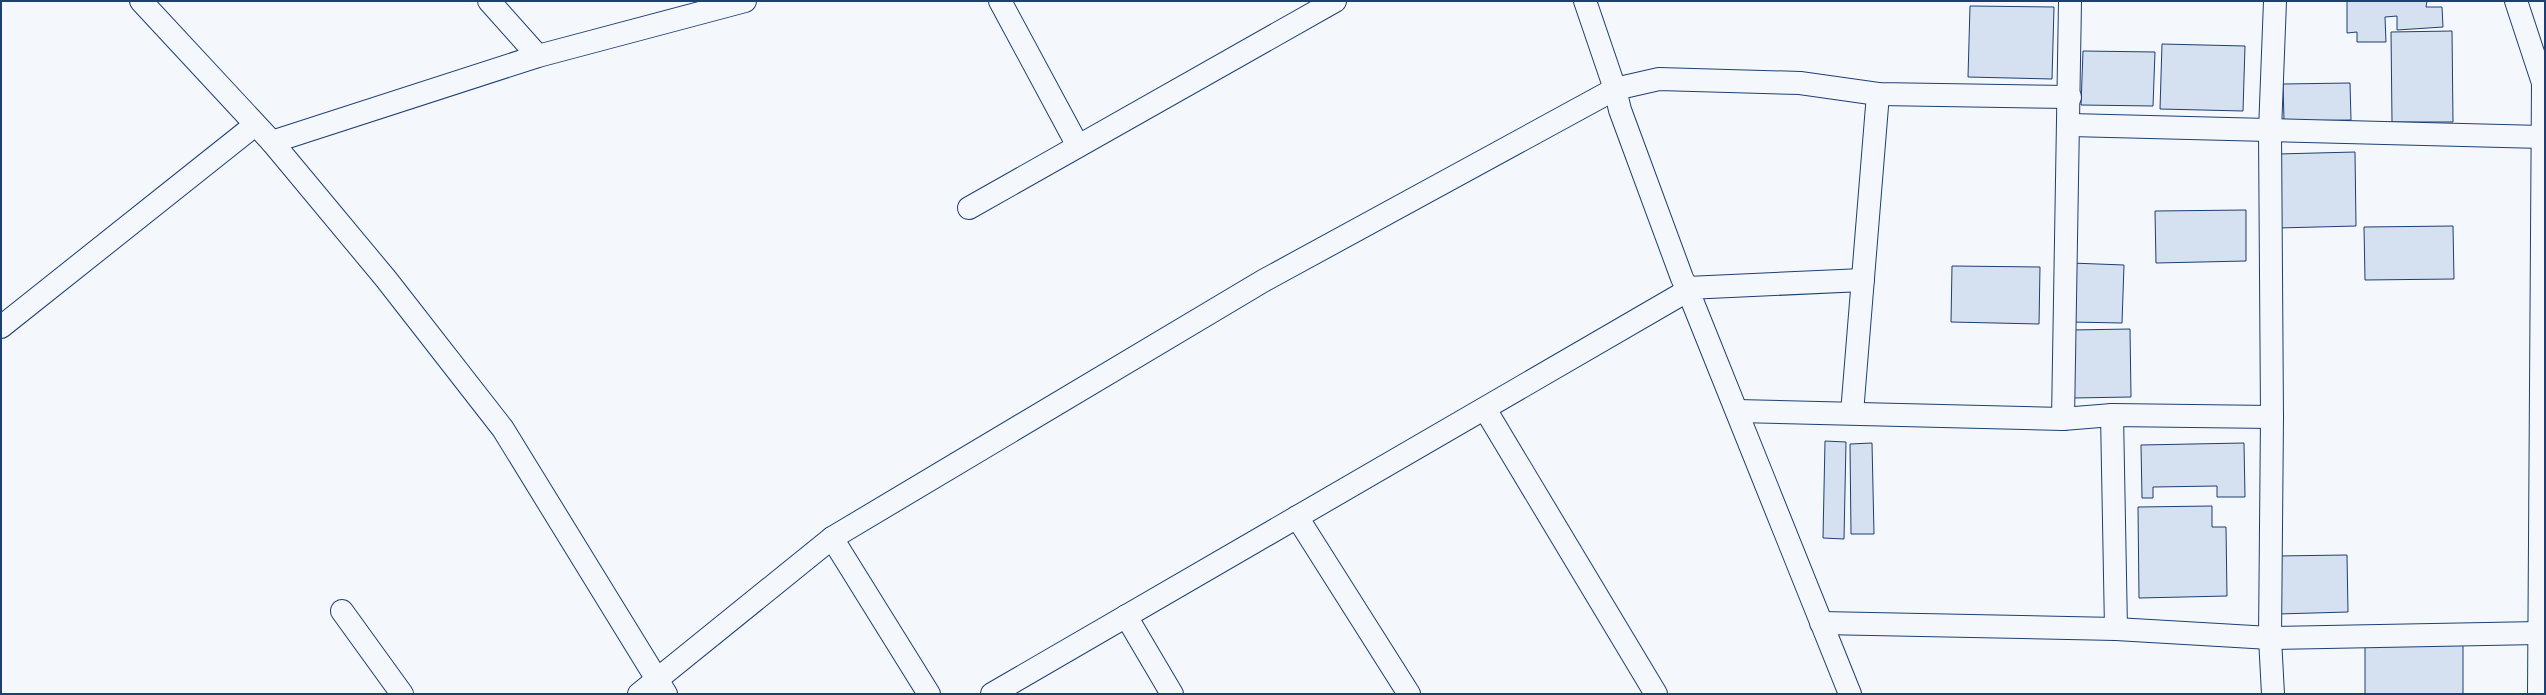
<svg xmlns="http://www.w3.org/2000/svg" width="2546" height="695" font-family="'Roboto Condensed',sans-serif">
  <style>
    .building { fill: #d5e0f0; stroke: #1d3f73 }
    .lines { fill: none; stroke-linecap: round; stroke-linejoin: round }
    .minor-casing { stroke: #1d3f73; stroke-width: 24 }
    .major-casing { stroke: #1d3f73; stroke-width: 24 }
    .minor { stroke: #f4f7fb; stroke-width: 22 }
    .major { stroke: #f4f7fb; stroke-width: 22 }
  </style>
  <rect width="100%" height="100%" fill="#f4f7fb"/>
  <!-- building -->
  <g class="building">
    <path d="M2347 1H2427L2426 7H2442L2443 27 2397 30V16L2385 17 2386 42H2357V32L2347 33Z"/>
    <path d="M1970 6 2054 7 2052 79 1968 77Z"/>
    <path d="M2452 31 2453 122H2392L2391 32Z"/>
    <path d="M2162 44 2245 46 2243 111 2160 109Z"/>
    <path d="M2083 51 2155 52 2153 106 2081 105Z"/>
    <path d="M2350 83 2351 120 2284 121 2283 84Z"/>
    <path d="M2355 152 2356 226 2278 228V154Z"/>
    <path d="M2246 210V261L2156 263 2155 211Z"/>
    <path d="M2453 226 2454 279 2365 280 2364 227Z"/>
    <path d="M2071 263 2124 265 2122 323 2070 322Z"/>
    <path d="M1952 266 2040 267 2039 324 1951 322Z"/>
    <path d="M2130 329 2131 397 2073 398 2072 330Z"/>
    <path d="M1825 441 1846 442 1844 539 1823 538Z"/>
    <path d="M1872 443 1874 534H1851L1850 444Z"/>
    <path d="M2244 443 2245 497H2217V486L2153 487V498H2142L2141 445Z"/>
    <path d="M2212 506V527H2226L2227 596 2139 598 2138 507Z"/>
    <path d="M2347 555 2348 612 2278 614 2277 556Z"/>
    <path d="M2463 645V694H2365V646Z"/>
  </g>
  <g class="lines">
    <!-- minor casing -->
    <g class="minor-casing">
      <g id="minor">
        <path d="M141 1 272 142 386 279 503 429 666 694"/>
        <path d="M489 1 538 56"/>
        <path d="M1000 1 1078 146"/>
        <path d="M2070 125 2542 137"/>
        <path d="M272 142 538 56 745 1"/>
        <path d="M969 208 1335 1"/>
        <path d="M1 327 255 125"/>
        <path d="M1485 409 1656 694"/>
        <path d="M1737 411 2063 419 2112 415 2272 417"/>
        <path d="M1852 413 1878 94"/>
        <path d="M2112 415 2116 629"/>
        <path d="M2063 419 2070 1"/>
        <path d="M1297 517 1409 694"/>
        <path d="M832 538 929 694"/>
        <path d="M342 611 402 694"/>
        <path d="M1126 616 1172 694"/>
        <path d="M1821 623 2116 629 2270 638 2539 633"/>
        <path d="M639 694 832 538 1263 281 1615 89 1585 1"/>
        <path d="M992 694 1680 295 1687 288 1682 278 1620 110 1615 89 1659 79 1800 83 1878 94 2070 97"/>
        <path d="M1850 694 1687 288 1863 280"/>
        <path d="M2273 694 2270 638 2272 417 2270 131 2275 1"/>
      </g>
    </g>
    <!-- major casing -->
    <g class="major-casing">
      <path id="major" d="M2516 1 2543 83 2539 694"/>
    </g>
    <!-- minor -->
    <use href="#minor" class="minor"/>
    <!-- major -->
    <use href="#major" class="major"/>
  </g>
  <!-- border -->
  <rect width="2546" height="695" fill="none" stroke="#1d3f73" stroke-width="4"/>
</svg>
